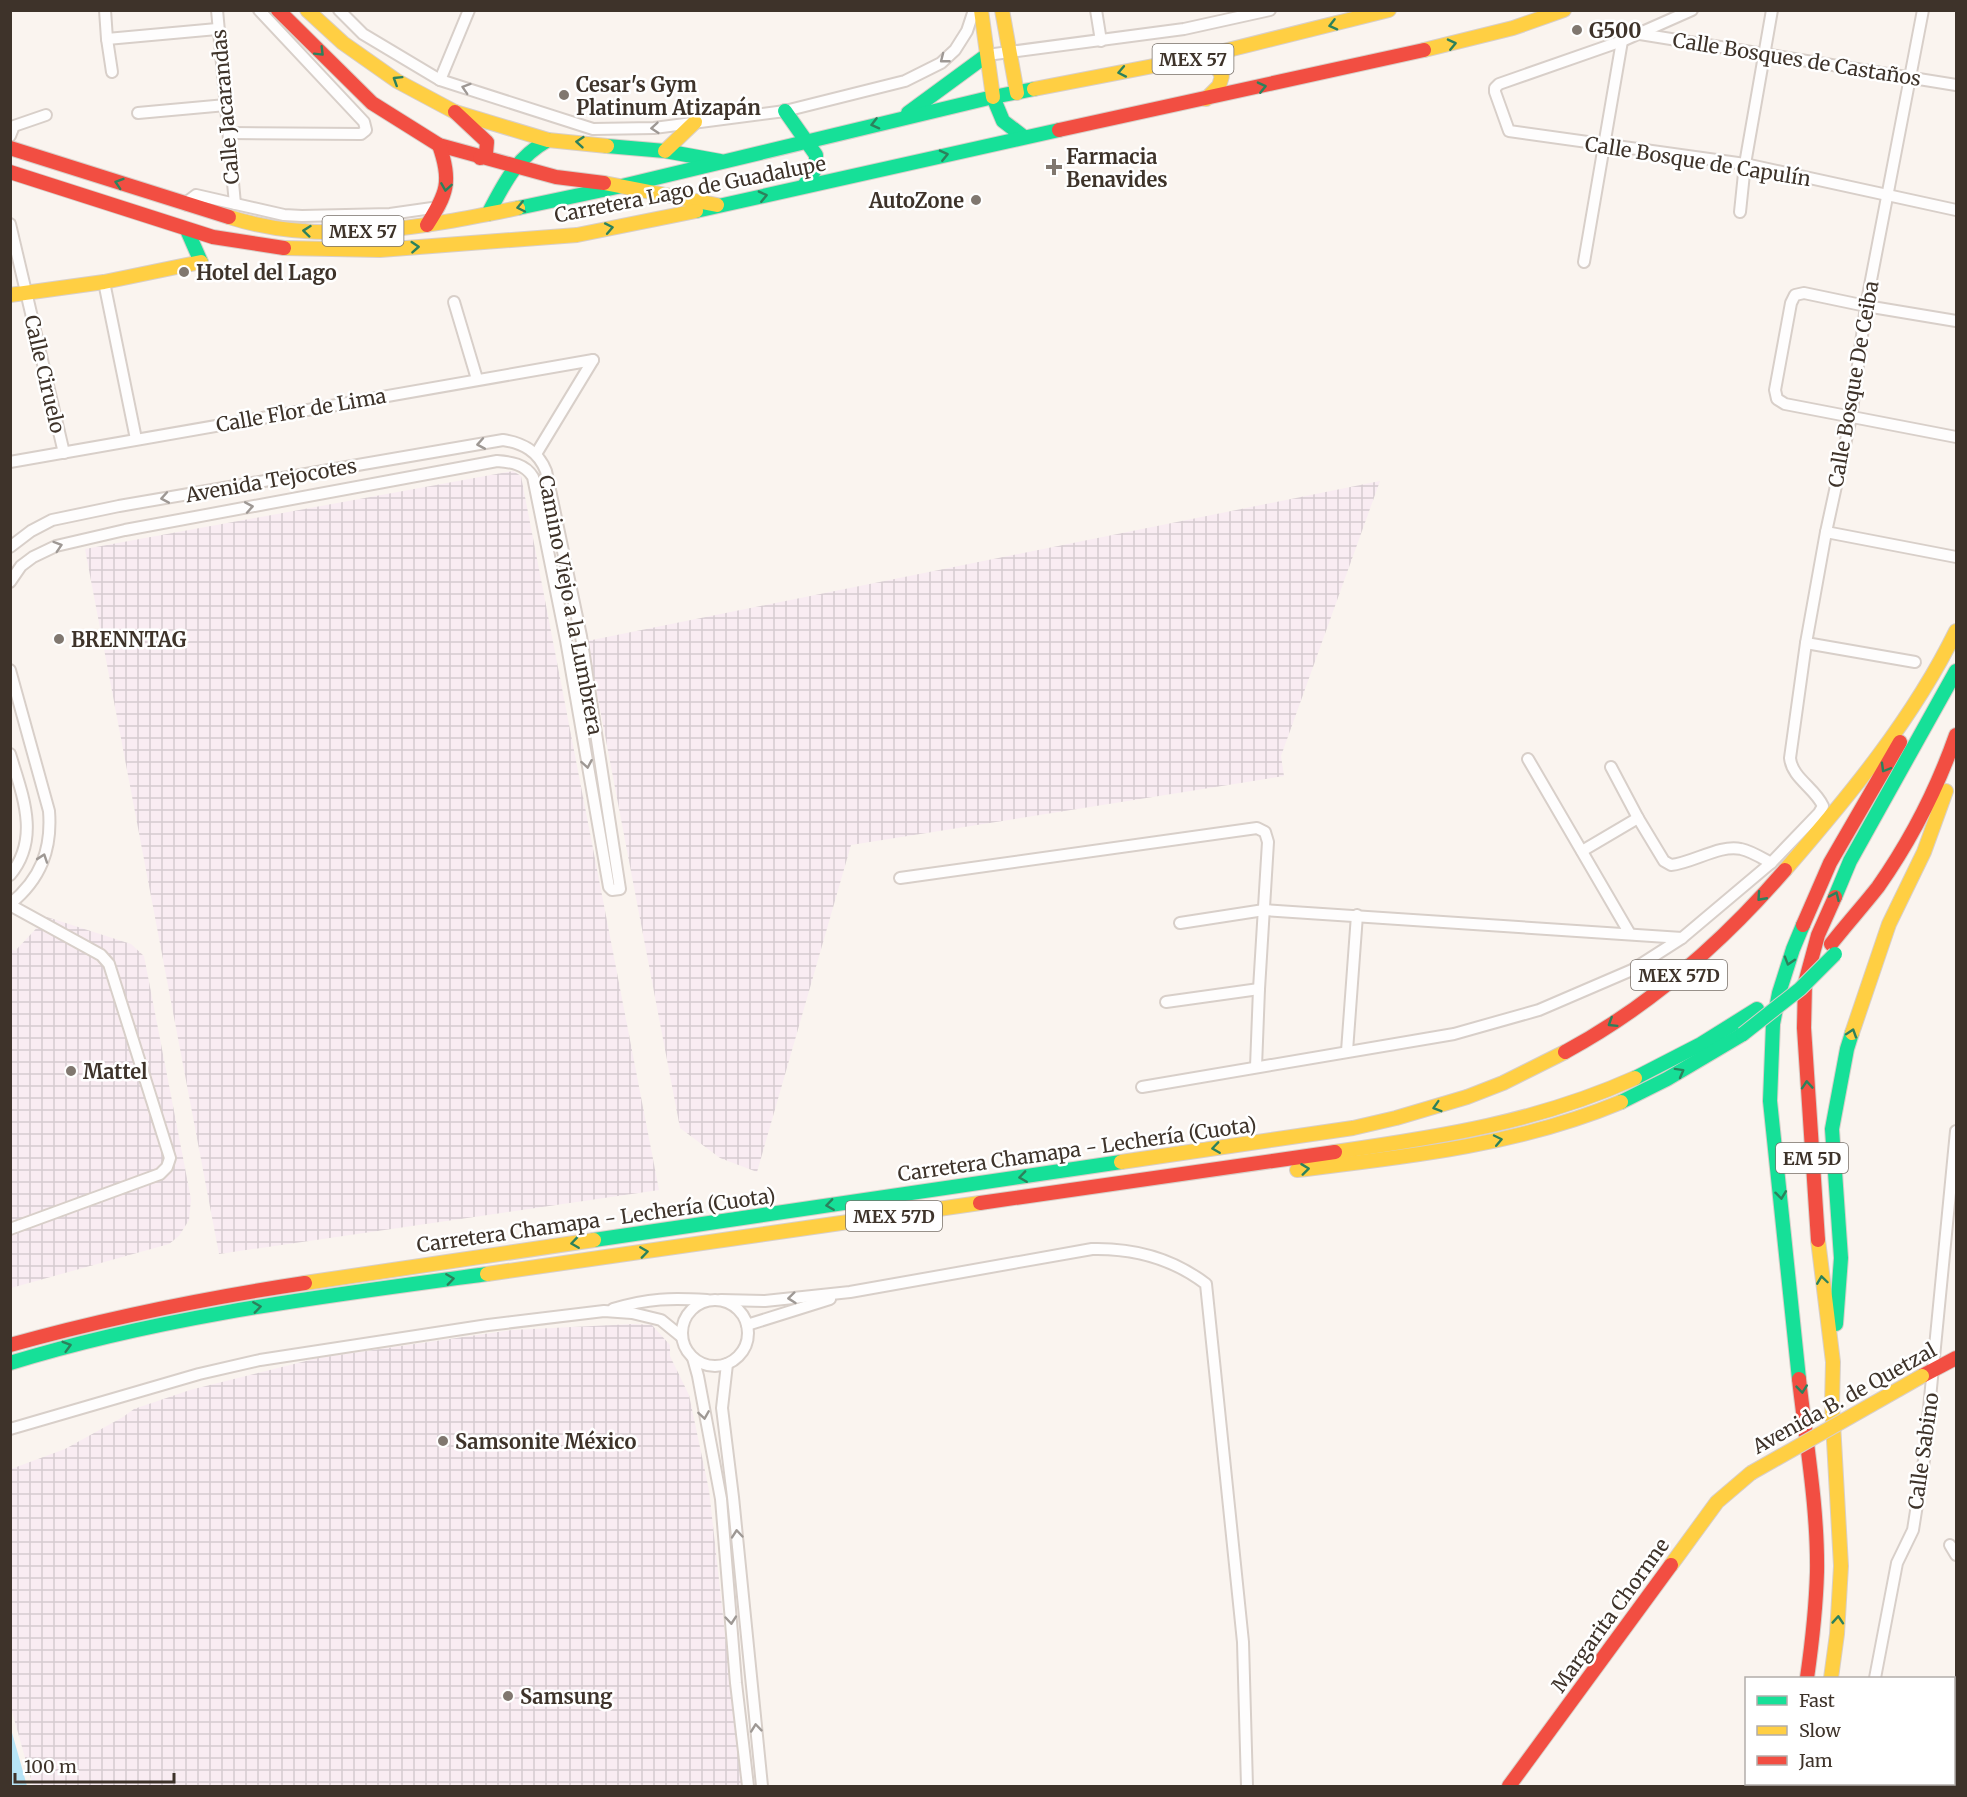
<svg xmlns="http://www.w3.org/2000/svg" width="1967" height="1797" font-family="Merriweather,serif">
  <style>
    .industrial { fill: url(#industrial-grid) }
    .water { fill: #b7e4f6 }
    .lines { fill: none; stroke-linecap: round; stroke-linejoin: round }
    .street-casing { stroke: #d8cfc9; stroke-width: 14 }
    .fast-casing { stroke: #d8cfc9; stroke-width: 16 }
    .slow-casing { stroke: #d8cfc9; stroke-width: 16 }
    .jam-casing { stroke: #d8cfc9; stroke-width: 16 }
    .street { stroke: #fefdfd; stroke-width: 10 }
    .fast { stroke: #16e098; stroke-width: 14 }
    .slow { stroke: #ffcf43; stroke-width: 14 }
    .jam { stroke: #f24e42; stroke-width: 14 }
    .fast-bridge-casing { stroke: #d8cfc9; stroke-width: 16; stroke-linecap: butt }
    .slow-bridge-casing { stroke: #d8cfc9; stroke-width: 16; stroke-linecap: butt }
    .fast-bridge { stroke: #16e098; stroke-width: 14 }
    .slow-bridge { stroke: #ffcf43; stroke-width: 14 }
    .oneway { stroke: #2c815c }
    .oneway2 { stroke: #9e9894 }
    .poi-dot { fill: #80776f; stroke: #fff; stroke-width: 2 }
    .labels { text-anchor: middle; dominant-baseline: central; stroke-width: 5; stroke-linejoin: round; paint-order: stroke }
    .shield { fill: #fff; stroke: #78706a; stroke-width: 1.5 }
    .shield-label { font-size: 18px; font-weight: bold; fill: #3e332a }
    .poi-label { font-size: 20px; font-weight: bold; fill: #3e332a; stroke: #fff; text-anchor: start }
    .street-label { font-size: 20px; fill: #3e332a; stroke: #fff }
  </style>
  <defs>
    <pattern id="industrial-grid" width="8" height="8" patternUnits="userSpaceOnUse" patternTransform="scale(1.5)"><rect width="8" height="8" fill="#f9ecf2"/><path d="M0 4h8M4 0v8" fill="none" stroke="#d6cbd0"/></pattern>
  </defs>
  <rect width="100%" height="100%" fill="#faf4ef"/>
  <!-- industrial -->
  <g class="industrial">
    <path d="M513 471 521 476 659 1190 219 1254 85 549Z"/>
    <path d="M1380 481 1281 756 1284 776 851 845 757 1172 720 1158 680 1128 587 641Z"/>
    <path d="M47 917 131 944 144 956 191 1199 189 1220 179 1236 169 1244 11 1288 10 948 15 951Z"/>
    <path d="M633 1324 652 1325 670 1345V1356L689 1395 709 1490 742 1786H33L11 1708V1469L65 1449 123 1417 134 1409 190 1390 318 1358 512 1330Z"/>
  </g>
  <!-- water -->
  <path class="water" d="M11 1729 27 1786H11Z"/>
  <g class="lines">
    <!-- street casing -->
    <g class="street-casing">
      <g id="street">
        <path d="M105 10 107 39 112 72"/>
        <path d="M217 10 235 204"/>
        <path d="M339 10 363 34 440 80 593 129 654 128 785 111 905 81 941 63 955 50 967 31 974 10"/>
        <path d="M1096 10 1101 41"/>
        <path d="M1692 10 1622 41 1499 84 1495 88V92L1509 131 1745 164 1956 210"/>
        <path d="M1640 34 1956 85"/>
        <path d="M107 39 217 29"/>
        <path d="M987 55 1184 29 1270 10"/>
        <path d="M440 80 469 10"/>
        <path d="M138 113 226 105"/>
        <path d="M229 133 361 134 366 130 364 122 259 10"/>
        <path d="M10 136 14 126 46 115"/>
        <path d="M187 205 188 201 196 195 284 215 302 216 390 214 439 207"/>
        <path d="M1740 212 1745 164 1772 10"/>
        <path d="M10 224 64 453"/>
        <path d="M1584 262 1622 41"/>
        <path d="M104 282 136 439"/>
        <path d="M454 302 477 379"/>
        <path d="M1956 321 1866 306 1804 293 1795 295 1791 303 1775 390 1777 399 1785 404 1956 437"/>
        <path d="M536 454 593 360"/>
        <path d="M10 462 593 360"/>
        <path d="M1826 532 1956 557"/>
        <path d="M10 547 31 531 52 520 119 506 503 440C523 443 538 451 546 471L581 636 620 889 612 890 609 887 566 640 533 477C525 464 511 462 497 461L125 530 56 546 33 557 21 566 10 582"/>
        <path d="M1806 643 1915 662"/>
        <path d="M10 670 49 811C52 849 41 879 10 904"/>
        <path d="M10 754C22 794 41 838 10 875"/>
        <path d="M1528 759 1630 934"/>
        <path d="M1611 767 1638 818 1664 861 1671 865C1693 863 1720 844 1741 849 1751 851 1762 858 1771 863"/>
        <path d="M1582 851 1638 818"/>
        <path d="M900 878 1257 828 1265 832 1268 842 1259 989 1256 1067"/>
        <path d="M10 905 101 955 109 964 170 1158 167 1167 160 1174 10 1229"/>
        <path d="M1180 923 1264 910 1682 938"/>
        <path d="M1166 1002 1259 989"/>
        <path d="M1347 1051 1357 915"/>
        <path d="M1142 1087 1454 1034 1539 1010 1632 970 1682 938 1771 863 1819 813 1823 806C1815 788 1792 778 1790 758L1806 643 1826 532 1851 417 1866 306 1923 10"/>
        <circle cx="715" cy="1333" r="33"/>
        <path d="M721 1300 765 1301 850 1292 1092 1249C1134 1248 1172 1258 1206 1284L1243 1642 1247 1786"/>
        <path d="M613 1309C649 1298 671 1298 707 1300"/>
        <path d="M747 1325 830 1299"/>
        <path d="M693 1358 698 1376 721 1499 736 1683 748 1786"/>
        <path d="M727 1364 722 1408 733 1497 762 1786"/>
        <path d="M10 1429 199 1374 260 1360 488 1325 604 1311 632 1313 661 1320 682 1337"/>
        <path d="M1950 1545 1956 1555"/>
        <path d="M1875 1678 1897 1563 1913 1530 1924 1460 1956 1131"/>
        <path d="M1954 1777 1956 1774"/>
        <path d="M1856 1786V1784"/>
        <path d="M1945 1786 1947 1784"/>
      </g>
    </g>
    <!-- fast casing -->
    <g class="fast-casing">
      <g id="fast">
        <path d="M993 97 1003 121 1024 137"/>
        <path d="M785 111 816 155V168L804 186"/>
        <path d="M908 113 987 55"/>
        <path d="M607 146 665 151 720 161"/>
        <path d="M518 208 622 186 993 97 1034 89"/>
        <path d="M696 211 1059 130"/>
        <path d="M488 214C505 182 515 159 548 140"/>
        <path d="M187 230 201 262"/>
        <path d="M1835 897 1850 861 1956 671"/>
        <path d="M1635 1078 1701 1044 1757 1009"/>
        <path d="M1621 1102 1667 1079 1743 1034"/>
        <path d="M594 1240 1121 1162"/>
        <path d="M1836 1324 1841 1258 1832 1129 1847 1049 1852 1033"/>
        <path d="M10 1363C165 1315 326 1296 487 1274"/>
        <path d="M1799 1379 1770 1101 1773 1024 1779 993 1793 949 1803 925"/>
        <path d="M1818 1784V1786"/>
      </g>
    </g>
    <!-- slow casing -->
    <g class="slow-casing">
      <g id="slow">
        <path d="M307 10 343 43 397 81 455 112 548 140 607 146"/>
        <path d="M981 10 993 97"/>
        <path d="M1002 10 1017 93"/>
        <path d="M1424 50 1513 28 1564 10"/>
        <path d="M1200 57 1216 66 1222 76 1219 86 1206 99"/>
        <path d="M1034 89 1200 57 1389 10"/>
        <path d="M665 151 695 122"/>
        <path d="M604 183 717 205"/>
        <path d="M229 217C322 247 425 227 518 208"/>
        <path d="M284 248 380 250 577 235 696 211"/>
        <path d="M10 295 104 282 201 262"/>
        <path d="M1785 870C1849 796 1913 719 1956 631"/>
        <path d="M1852 1033 1889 924 1924 852 1946 791"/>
        <path d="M1335 1152C1440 1137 1537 1122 1635 1078"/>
        <path d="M1121 1162 1353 1128 1396 1118 1467 1097 1503 1083 1565 1052"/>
        <path d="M1297 1170C1407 1157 1518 1145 1621 1102"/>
        <path d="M1818 1240 1833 1362 1832 1405 1841 1566 1837 1634 1831 1678"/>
        <path d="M487 1274 980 1203"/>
        <path d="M305 1283 594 1240"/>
        <path d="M1671 1565 1717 1502 1751 1473"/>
      </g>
    </g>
    <!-- jam casing -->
    <g class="jam-casing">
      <g id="jam">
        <path d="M278 10 372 103 439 145 556 177 604 183"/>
        <path d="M455 112 487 142 486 153 480 158"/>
        <path d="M1059 130 1424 50"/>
        <path d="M10 148 229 217"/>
        <path d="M10 172 213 237 284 248"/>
        <path d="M427 225C447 194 452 181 439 145"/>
        <path d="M1803 925 1830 863 1900 742"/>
        <path d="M1831 944C1846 925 1863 906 1878 887 1911 840 1937 789 1956 735"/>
        <path d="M1565 1052C1650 1006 1722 943 1785 870"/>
        <path d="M980 1203 1335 1152"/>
        <path d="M1818 1240 1804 1028 1805 983 1818 935 1835 897"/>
        <path d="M10 1345C107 1318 206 1298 305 1283"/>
        <path d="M1922 1376 1956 1358"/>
        <path d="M1799 1379C1806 1442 1818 1509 1817 1572 1816 1608 1812 1643 1807 1678"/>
        <path d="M1792 1784V1786"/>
        <path d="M1509 1786 1671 1565"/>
      </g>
    </g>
    <!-- street -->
    <use href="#street" class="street"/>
    <!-- fast -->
    <use href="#fast" class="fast"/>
    <!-- slow -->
    <use href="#slow" class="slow"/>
    <!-- jam -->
    <use href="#jam" class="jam"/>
    <!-- fast-bridge casing -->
    <g class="fast-bridge-casing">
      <path id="fast-bridge" d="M1743 1034 1800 989 1835 954"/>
    </g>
    <!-- slow-bridge casing -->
    <g class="slow-bridge-casing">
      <path id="slow-bridge" d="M1751 1473 1922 1376"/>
    </g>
    <!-- fast-bridge -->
    <use href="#fast-bridge" class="fast-bridge"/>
    <!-- slow-bridge -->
    <use href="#slow-bridge" class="slow-bridge"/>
  </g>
  <!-- one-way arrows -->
  <defs><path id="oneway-chevron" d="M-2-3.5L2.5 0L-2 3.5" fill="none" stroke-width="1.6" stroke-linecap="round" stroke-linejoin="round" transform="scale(1.5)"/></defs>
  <g class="oneway">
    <use href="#oneway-chevron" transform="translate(1333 25) rotate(166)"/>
    <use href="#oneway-chevron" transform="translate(1452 44) rotate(-13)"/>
    <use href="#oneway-chevron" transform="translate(320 52) rotate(45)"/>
    <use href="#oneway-chevron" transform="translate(1122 72) rotate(169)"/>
    <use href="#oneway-chevron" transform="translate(397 80) rotate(-148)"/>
    <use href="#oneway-chevron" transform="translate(1262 87) rotate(-13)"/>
    <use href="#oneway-chevron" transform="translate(875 124) rotate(166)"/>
    <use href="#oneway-chevron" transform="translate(580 142) rotate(-175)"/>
    <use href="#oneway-chevron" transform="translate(944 155) rotate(-13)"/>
    <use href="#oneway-chevron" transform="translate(119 183) rotate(-162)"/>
    <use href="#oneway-chevron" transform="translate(446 187) rotate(99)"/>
    <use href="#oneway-chevron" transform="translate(763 196) rotate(-13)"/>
    <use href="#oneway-chevron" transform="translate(521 207) rotate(168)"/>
    <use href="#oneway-chevron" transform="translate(609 228) rotate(-11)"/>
    <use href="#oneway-chevron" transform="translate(307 231) rotate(-174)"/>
    <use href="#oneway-chevron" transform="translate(415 247) rotate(-4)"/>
    <use href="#oneway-chevron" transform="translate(1885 768) rotate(120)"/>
    <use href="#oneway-chevron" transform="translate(1835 896) rotate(-66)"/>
    <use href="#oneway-chevron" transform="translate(1761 897) rotate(132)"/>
    <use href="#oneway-chevron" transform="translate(1789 961) rotate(107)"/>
    <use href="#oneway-chevron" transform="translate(1612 1023) rotate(148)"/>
    <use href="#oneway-chevron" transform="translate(1852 1033) rotate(-72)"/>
    <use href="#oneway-chevron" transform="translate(1680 1072) rotate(-29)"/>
    <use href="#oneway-chevron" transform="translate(1807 1085) rotate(-94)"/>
    <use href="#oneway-chevron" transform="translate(1437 1107) rotate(163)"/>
    <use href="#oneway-chevron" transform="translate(1498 1140) rotate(-12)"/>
    <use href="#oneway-chevron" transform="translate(1216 1148) rotate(172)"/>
    <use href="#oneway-chevron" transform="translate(1305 1169) rotate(-7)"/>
    <use href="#oneway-chevron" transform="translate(1023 1177) rotate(172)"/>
    <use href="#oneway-chevron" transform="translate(1781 1195) rotate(83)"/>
    <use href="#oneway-chevron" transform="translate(830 1205) rotate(172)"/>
    <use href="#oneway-chevron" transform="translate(575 1243) rotate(172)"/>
    <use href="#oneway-chevron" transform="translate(644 1252) rotate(-8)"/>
    <use href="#oneway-chevron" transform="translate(450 1279) rotate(-8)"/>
    <use href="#oneway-chevron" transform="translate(1822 1280) rotate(-98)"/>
    <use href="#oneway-chevron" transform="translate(257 1307) rotate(-8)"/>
    <use href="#oneway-chevron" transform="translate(67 1346) rotate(-16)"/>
    <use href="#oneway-chevron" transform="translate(1802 1389) rotate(84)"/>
    <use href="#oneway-chevron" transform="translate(1838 1620) rotate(-86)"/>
  </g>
  <g class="oneway2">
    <use href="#oneway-chevron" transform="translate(944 59) rotate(142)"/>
    <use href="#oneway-chevron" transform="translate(466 88) rotate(-162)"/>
    <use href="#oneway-chevron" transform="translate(655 128) rotate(175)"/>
    <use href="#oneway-chevron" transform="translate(481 444) rotate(170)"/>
    <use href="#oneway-chevron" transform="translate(165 498) rotate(170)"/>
    <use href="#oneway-chevron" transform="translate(249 507) rotate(-10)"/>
    <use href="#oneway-chevron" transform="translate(58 546) rotate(-18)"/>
    <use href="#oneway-chevron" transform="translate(587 764) rotate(80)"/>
    <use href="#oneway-chevron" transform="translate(43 858) rotate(-71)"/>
    <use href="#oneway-chevron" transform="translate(792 1298) rotate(174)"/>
    <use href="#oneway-chevron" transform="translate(704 1415) rotate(81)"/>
    <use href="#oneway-chevron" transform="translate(737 1534) rotate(-95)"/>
    <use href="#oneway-chevron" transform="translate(731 1620) rotate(85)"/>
    <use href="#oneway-chevron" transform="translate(756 1728) rotate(-96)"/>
  </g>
  <!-- markers -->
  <g class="poi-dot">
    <circle cx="1577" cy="30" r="6"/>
    <circle cx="564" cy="95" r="6"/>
    <path d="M1051 158h6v6h6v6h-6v6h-6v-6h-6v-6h6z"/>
    <circle cx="976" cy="200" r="6"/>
    <circle cx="184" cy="272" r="6"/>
    <circle cx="59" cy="639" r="6"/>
    <circle cx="71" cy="1071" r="6"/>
    <circle cx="443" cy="1441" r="6"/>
    <circle cx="508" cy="1696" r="6"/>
  </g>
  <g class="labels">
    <!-- shield labels -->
    <g class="shield">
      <rect x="1152.5" y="44" width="81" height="30" rx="4.5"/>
      <rect x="322.5" y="216" width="81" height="30" rx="4.5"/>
      <rect x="1631" y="960" width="96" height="30" rx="4.5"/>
      <rect x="1776" y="1143" width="72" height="30" rx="4.5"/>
      <rect x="846" y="1201" width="96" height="30" rx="4.5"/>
    </g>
    <g class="shield-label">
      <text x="1193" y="59">MEX 57</text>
      <text x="363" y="231">MEX 57</text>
      <text x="1679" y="975">MEX 57D</text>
      <text x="1812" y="1158">EM 5D</text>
      <text x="894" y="1216">MEX 57D</text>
    </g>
    <!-- poi labels -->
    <g class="poi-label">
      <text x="1589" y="30">G500</text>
      <text x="576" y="84">Cesar's Gym<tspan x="576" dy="23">Platinum Atizapán</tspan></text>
      <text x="1066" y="156">Farmacia<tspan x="1066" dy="23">Benavides</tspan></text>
      <text x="964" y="200" text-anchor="end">AutoZone</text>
      <text x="196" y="272">Hotel del Lago</text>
      <text x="71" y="639">BRENNTAG</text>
      <text x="83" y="1071">Mattel</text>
      <text x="455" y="1441">Samsonite México</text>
      <text x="520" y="1696">Samsung</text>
    </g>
    <!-- street labels -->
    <g class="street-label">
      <text transform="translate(1797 59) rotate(9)">Calle Bosques de Castaños</text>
      <text transform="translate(225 107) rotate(-95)">Calle Jacarandas</text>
      <text transform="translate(1698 161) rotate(9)">Calle Bosque de Capulín</text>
      <text transform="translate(690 189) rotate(-11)">Carretera Lago de Guadalupe</text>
      <text transform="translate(45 374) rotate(77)">Calle Ciruelo</text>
      <text transform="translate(1853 384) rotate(-80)">Calle Bosque De Ceiba</text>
      <text transform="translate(301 410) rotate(-10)">Calle Flor de Lima</text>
      <text transform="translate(271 480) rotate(-10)">Avenida Tejocotes</text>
      <text transform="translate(571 605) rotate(79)">Camino Viejo a la Lumbrera</text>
      <text transform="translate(1077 1149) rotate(-8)">Carretera Chamapa - Lechería (Cuota)</text>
      <text transform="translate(596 1220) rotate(-8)">Carretera Chamapa - Lechería (Cuota)</text>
      <text transform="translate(1844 1398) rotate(-29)">Avenida B. de Quetzal</text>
      <text transform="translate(1923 1451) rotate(-82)">Calle Sabino</text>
      <text transform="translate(1610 1615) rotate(-54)">Margarita Chornne</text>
    </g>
  </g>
  <!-- border -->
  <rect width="1967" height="1797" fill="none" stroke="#3e332a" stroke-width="24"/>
  <!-- legend -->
  <rect x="1745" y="1677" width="210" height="108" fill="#ffffff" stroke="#b2adaa" stroke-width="1.5"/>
  <rect x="1757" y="1696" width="30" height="9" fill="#16e098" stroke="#b2adaa" stroke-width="1.5"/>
  <text x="1799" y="1707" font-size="18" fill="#3e332a">Fast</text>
  <rect x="1757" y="1726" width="30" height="9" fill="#ffcf43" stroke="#b2adaa" stroke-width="1.5"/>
  <text x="1799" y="1737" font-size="18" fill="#3e332a">Slow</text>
  <rect x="1757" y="1756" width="30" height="9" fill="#f24e42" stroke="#b2adaa" stroke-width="1.5"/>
  <text x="1799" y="1767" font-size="18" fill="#3e332a">Jam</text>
  <!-- scale -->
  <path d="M15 1773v9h159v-9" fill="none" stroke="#3e332a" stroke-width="3"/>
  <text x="24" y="1773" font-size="18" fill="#3e332a" stroke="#ffffff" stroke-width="4.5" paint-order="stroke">100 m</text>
</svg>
